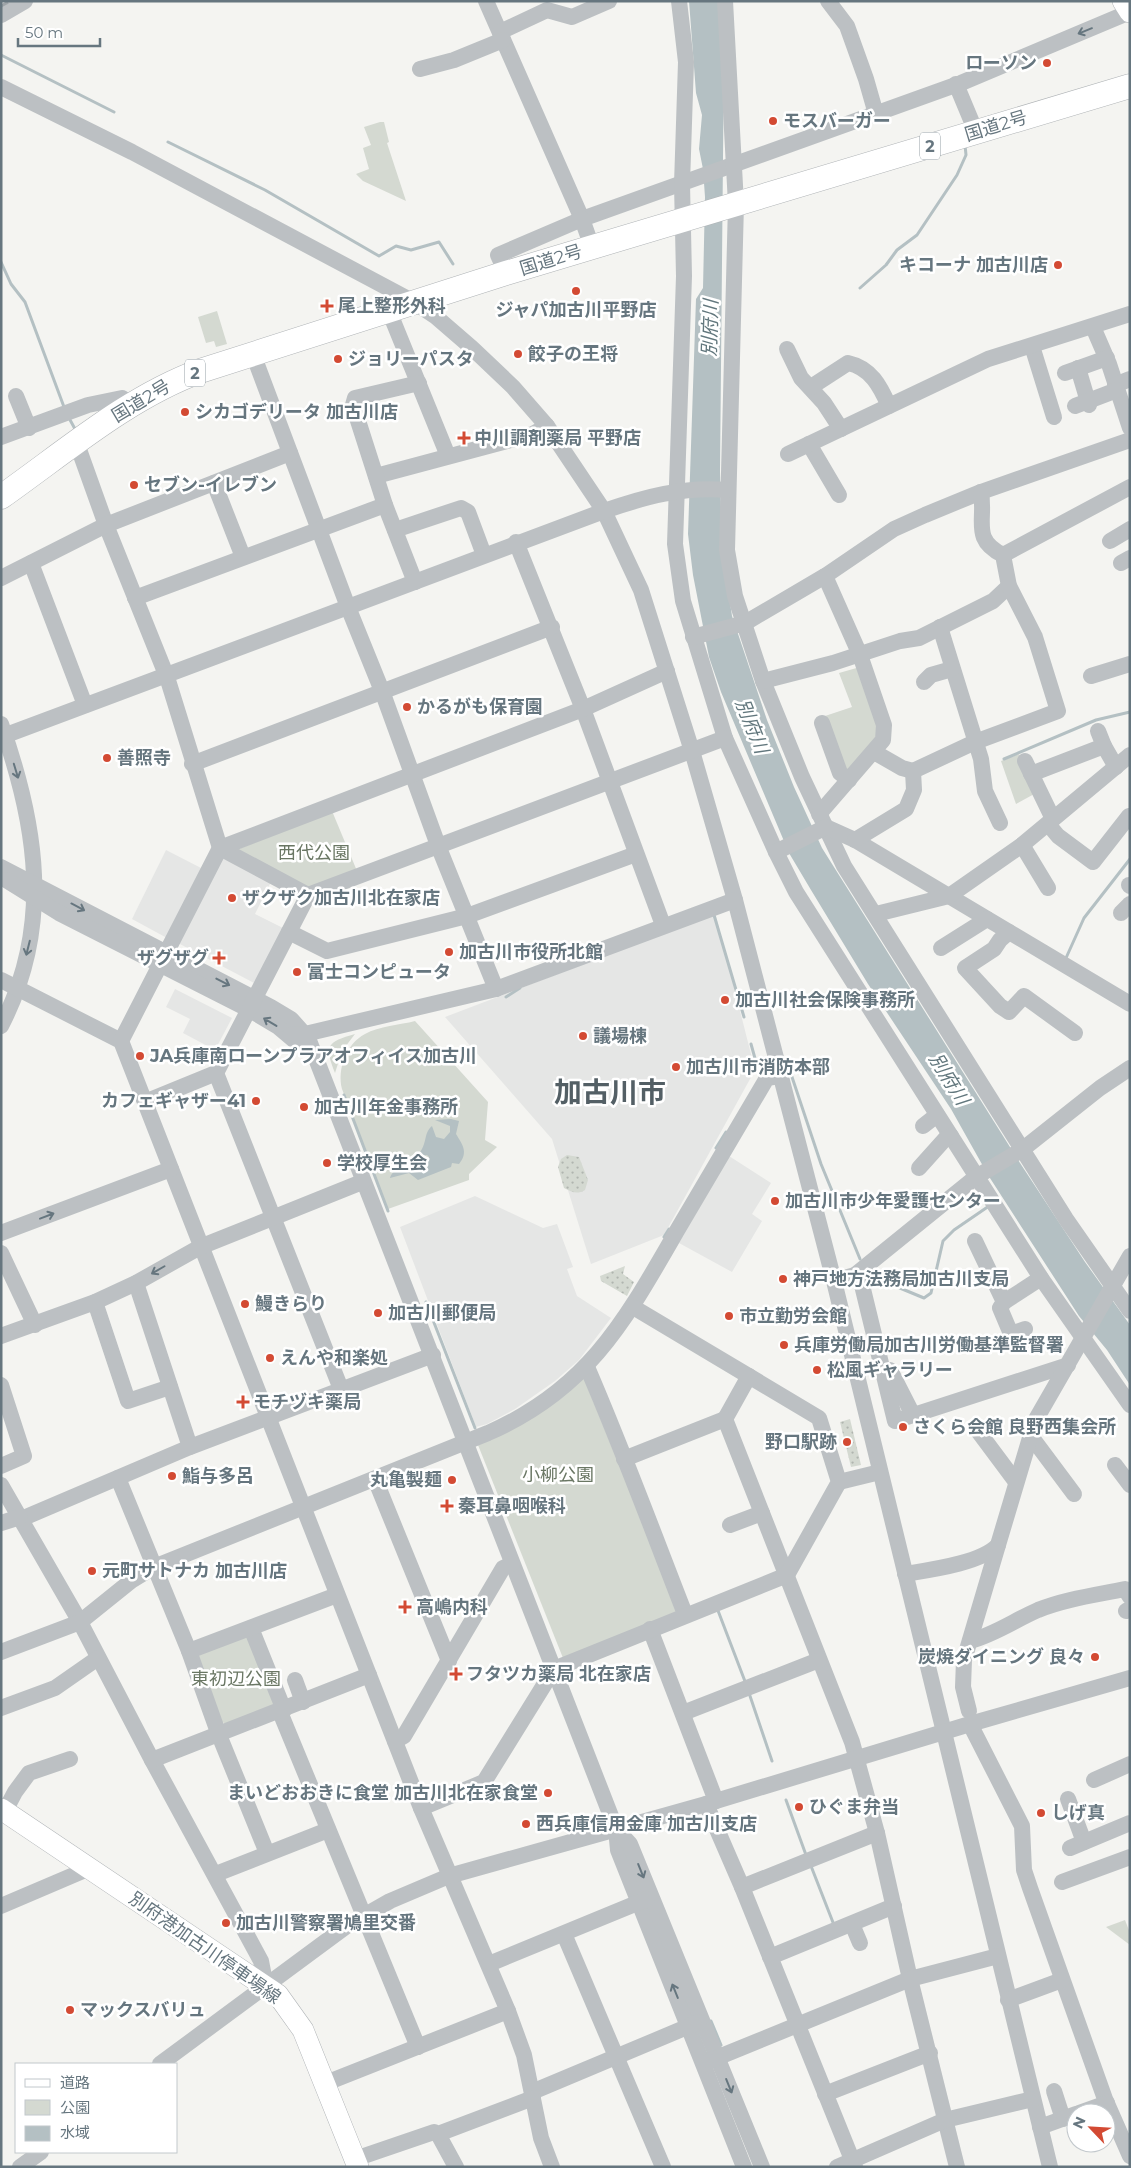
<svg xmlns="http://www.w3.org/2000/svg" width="1131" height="2168" font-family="Montserrat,'Noto Sans JP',sans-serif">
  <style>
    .built { fill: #e5e6e5 }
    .grass { fill: url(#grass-dots) }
    .park { fill: #d4d9d1 }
    .water { fill: #b4c0c3 }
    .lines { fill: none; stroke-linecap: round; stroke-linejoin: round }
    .stream { stroke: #b4c0c3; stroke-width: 3 }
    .major-casing { stroke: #b0b4b7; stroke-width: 22 }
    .highway-casing { stroke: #afb3b6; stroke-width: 25 }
    .minor { stroke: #bcc0c3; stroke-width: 16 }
    .major { stroke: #fff; stroke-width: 21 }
    .highway { stroke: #fff; stroke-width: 24 }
    .rail { stroke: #9ea4a8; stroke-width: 3; stroke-dasharray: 8 4; stroke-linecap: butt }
    .oneway { stroke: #66767f }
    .poi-dot { fill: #d34a33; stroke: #fff; stroke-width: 2 }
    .labels { text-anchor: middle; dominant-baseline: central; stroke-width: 5; stroke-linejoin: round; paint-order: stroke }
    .shield { fill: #fff; stroke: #949fa5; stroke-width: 1 }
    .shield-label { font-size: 16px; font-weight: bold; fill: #66767f }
    .poi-label { font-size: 18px; font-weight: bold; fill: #66767f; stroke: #fff; text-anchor: start }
    .street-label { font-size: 18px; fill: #66767f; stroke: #fff }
    .park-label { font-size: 18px; fill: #6a7764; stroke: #fff }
    .water-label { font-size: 19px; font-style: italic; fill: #62777d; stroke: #fff }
    .town-label { font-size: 28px; font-weight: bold; fill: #535f65; stroke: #fff }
  </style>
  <defs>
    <pattern id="grass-dots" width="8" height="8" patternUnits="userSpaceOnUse" patternTransform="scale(1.25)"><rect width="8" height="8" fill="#d4d9d1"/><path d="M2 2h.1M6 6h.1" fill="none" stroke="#b0b5af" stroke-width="1.8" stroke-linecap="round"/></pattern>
  </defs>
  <rect width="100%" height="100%" fill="#f4f4f1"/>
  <!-- built -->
  <g class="built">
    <path d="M166 850 203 869 167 938 132 919Z"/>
    <path d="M222 858 272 880 255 914 287 930 258 985 178 943Z"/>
    <path d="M710 916H716L755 1070 664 1235 591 1264 552 1139 445 1017Z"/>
    <path d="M175 989 232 1018 215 1050 183 1033 190 1019 166 1007Z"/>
    <path d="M729 1156 771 1183 752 1214 762 1221 732 1272 679 1243Z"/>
    <path d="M475 1196 543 1228 557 1224 573 1267 567 1269 577 1296 611 1318 579 1360 555 1381 515 1409 487 1424 476 1427 400 1227Z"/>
  </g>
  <!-- grass -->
  <g class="grass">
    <path d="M567 1155 579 1157 588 1180 585 1190C577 1195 572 1192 564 1188L558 1167 561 1159Z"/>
    <path d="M625 1266 623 1274 634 1282 627 1296 601 1281 600 1276Z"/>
    <path d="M850 1419 861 1465 851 1467 840 1422Z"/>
  </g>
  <!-- park -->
  <g class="park">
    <path d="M380 122H384L389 142 387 143 406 201 363 181 356 174 369 169 363 148 371 145 364 127Z"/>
    <path d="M217 311 227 344 216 347 214 341 206 343 198 317Z"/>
    <path d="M860 667 880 725 877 740 850 772 842 768 825 716 852 707 839 673Z"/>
    <path d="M1019 754 1036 793 1016 804 1001 761Z"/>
    <path d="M332 811 357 871 310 889 236 850Z"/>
    <path d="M415 1021 488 1102 485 1140 497 1147 469 1174V1180L388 1209 342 1089C337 1069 346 1044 365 1034 379 1026 400 1025 415 1021Z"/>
    <path d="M355 1034 342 1051 335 1073C324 1045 327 1042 355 1034Z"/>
    <path d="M583 1376 678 1608 675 1613 563 1658 478 1445Z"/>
    <path d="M248 1632 277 1703 226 1724 222 1722 195 1656Z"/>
    <path d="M1125 1920 1130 1933V1945L1106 1927Z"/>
  </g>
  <!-- water -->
  <g class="water">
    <path d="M689 1H718L724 54 720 471 722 548 732 616 767 720 794 787 822 848 1020 1163 1085 1262 1130 1325V1385L1107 1350 1079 1316 988 1175 951 1109 868 984 811 890 789 853 721 692 709 657 693 575 688 534 696 299 703 288 705 197 703 169 699 149 702 115 696 93Z"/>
    <path d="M451 1119 459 1121 456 1134C462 1144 469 1152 459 1164L452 1163 451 1167 418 1180 409 1173 390 1178C392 1169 406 1166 413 1159L421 1164 429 1157 427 1155 415 1157C429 1146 422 1134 432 1126L436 1137 444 1139 450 1132V1126L435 1120Z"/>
  </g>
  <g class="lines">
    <!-- stream -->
    <g class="stream">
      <path d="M1 55 114 112"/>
      <path d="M168 142 265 190 379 256 396 246 411 250 439 242 453 264"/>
      <path d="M1 262 11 284 25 302 64 407"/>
      <path d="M860 288 886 265 897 250 917 235 957 175 966 155 965 145"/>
      <path d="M69 418 75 429"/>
      <path d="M1004 759 1096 720 1130 712"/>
      <path d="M714 915 744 1017"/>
      <path d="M1066 958 1084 918 1130 859"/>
      <path d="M506 997 520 988"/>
      <path d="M751 1044 756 1062"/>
      <path d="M788 1065 821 1164 860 1259"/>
      <path d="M344 1095 388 1211"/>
      <path d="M716 1148 726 1132"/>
      <path d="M664 1237 669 1229"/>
      <path d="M866 1274 924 1298 931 1293 943 1241 954 1230 989 1206"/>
      <path d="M426 1302 475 1428"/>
      <path d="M717 1608 746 1684"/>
      <path d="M749 1693 772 1761"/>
      <path d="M786 1800 806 1855"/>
      <path d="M811 1866 834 1925"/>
      <path d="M711 2021 721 2045"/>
    </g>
    <!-- major casing -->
    <g class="major-casing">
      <g id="major">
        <path d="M1123 1 1130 12"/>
        <path d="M1 1809 278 1995 303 2030 358 2167"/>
      </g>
    </g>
    <!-- highway casing -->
    <g class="highway-casing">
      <path id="highway" d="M1 497C65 452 127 398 200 371L506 273 1130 86"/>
    </g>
    <!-- minor -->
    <g class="minor">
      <path d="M486 1 582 219 961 83 1130 12"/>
      <path d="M679 1 686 62 682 184 684 276 675 544 683 601 725 738 776 852 796 892 1041 1278 1130 1405"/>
      <path d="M725 1 736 204 727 550 735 596 763 681 802 777 844 866 1066 1219 1130 1311"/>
      <path d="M828 1 847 26 866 79 876 114"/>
      <path d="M1 15 25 1"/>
      <path d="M500 32 547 10 572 17 609 1"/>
      <path d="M420 69 454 60 503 40"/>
      <path d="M956 84 976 132"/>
      <path d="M1 87 132 152 414 302 435 316 472 348 513 387 547 426 604 511 641 590 692 751 735 900 834 1281 1050 2167"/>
      <path d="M506 273 498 255 582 219 592 247"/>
      <path d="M389 311 448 456"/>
      <path d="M1093 327 1109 364 1130 428"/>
      <path d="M1032 346 1054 417"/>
      <path d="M787 349 801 378 824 403 841 429"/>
      <path d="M253 354 348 607 382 691 439 848 496 989"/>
      <path d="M1078 368 1089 405"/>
      <path d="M1065 373 1107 358"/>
      <path d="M1115 385 1130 379"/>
      <path d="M811 387 848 363C871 368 880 386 889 406"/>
      <path d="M16 396 29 428"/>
      <path d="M1075 406 1117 390"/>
      <path d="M1 437 88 405 122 398 131 404"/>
      <path d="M77 444 106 525 167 677 220 848 308 895"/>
      <path d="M809 444 839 495"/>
      <path d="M788 454 988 359 1130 314"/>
      <path d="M376 476 533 434 547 426"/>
      <path d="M214 483 243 557"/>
      <path d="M395 530 461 508 468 512 484 555"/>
      <path d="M1110 541 1130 529"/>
      <path d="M516 542 583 709 663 925"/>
      <path d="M1003 555 1130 487"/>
      <path d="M31 563 85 705"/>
      <path d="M1121 563 1130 558"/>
      <path d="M1 578 106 525 290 453"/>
      <path d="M415 582 385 505 353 405 355 398 419 383"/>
      <path d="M135 598 385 505"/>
      <path d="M940 627 981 759 985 791 1000 823"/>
      <path d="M693 637 745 623 825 576 894 529 925 515 981 492 1130 440"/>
      <path d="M1091 676 1130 664"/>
      <path d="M763 681 833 663 900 641 919 638 993 601 1009 586"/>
      <path d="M924 682 931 675 952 669"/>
      <path d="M822 723 840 773 849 780"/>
      <path d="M1 724C37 825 53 926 1 1026"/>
      <path d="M1098 731 1104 746"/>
      <path d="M1 737 604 511C644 497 684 486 728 490"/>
      <path d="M874 752 902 768 913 771"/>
      <path d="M1025 761 1053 819"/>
      <path d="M192 764 552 627"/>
      <path d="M1031 774 1104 746 1116 767"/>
      <path d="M819 814 883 740 884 725 860 655 825 576"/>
      <path d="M1048 824 1058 836 1093 862 1129 816"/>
      <path d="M826 827 855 840 1130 1004"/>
      <path d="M855 840 906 809 914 790 913 771 975 742 1058 711 1035 637 1009 586 1003 555C971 539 986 521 981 492"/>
      <path d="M1022 845 1048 888"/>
      <path d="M776 852 826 827"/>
      <path d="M1 867 271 1007 291 1019 308 1038 616 1829 618 1850 744 2167"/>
      <path d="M6 880 59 913 250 1010 277 1026 296 1042"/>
      <path d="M1129 885 1130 886"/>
      <path d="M1121 913 1130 904"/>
      <path d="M876 914 949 896 1022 845 1130 755"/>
      <path d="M289 932 327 951 467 916 636 854"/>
      <path d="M1009 932 1000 940 994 949 965 968 1000 1006 1009 1012 1024 996 1075 1033"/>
      <path d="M941 948 987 919"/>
      <path d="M1 980 121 1041 421 1808 508 2011 524 2055 541 2138 552 2167"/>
      <path d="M290 1035 305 1034 496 989 735 900"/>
      <path d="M121 1041 220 848 583 709 667 671"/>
      <path d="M216 1073 341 1389"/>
      <path d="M145 1102 216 1073 308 895 725 738"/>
      <path d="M923 1126 937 1115"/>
      <path d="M919 1168 945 1139 951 1136"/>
      <path d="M1 1233 171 1169"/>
      <path d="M975 1241 1004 1302 1000 1308 1011 1334 1025 1329"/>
      <path d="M1 1253 35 1325"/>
      <path d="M855 1275 861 1281 895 1421 1068 1365"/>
      <path d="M834 1281 855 1275 976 1177 1023 1149 1100 1088 1130 1068"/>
      <path d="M136 1283 190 1447"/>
      <path d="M95 1302 128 1401 170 1387"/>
      <path d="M1004 1302 1041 1278"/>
      <path d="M1 1336 95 1302 136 1283 200 1247 362 1182"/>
      <path d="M587 1367C622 1448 653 1532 685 1614"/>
      <path d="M890 1370 913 1415"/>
      <path d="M1 1385 24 1456 1 1466"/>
      <path d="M725 1419 749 1376"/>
      <path d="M975 1427 1016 1482"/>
      <path d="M1030 1435 1074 1494"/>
      <path d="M624 1459 725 1419 852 1742 877 1833 910 1979 957 2167"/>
      <path d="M1115 1465 1130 1485"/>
      <path d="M118 1478 189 1651 219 1735 267 1853"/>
      <path d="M375 1479 449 1661"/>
      <path d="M839 1482 880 1472"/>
      <path d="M1 1485 80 1622 152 1760 261 1961 266 1987"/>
      <path d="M21 1519 190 1447 433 1355"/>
      <path d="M1 1523 20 1517"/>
      <path d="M730 1525 762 1513"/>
      <path d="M905 1574C929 1570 982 1563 998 1545L1035 1421 1130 1256"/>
      <path d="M1126 1611 1130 1609"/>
      <path d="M251 1628 284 1710"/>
      <path d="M650 1629 716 1801"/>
      <path d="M970 1641C994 1635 1015 1620 1038 1610 1065 1599 1096 1595 1125 1589L1130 1597"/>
      <path d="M189 1651 337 1595"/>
      <path d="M1 1652 80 1622 131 1581 154 1567 488 1433C589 1389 626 1319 678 1229 708 1179 737 1128 767 1078L779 1076"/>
      <path d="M295 1680 303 1702"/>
      <path d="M1 1708 55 1688 98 1658"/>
      <path d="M969 1711 963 1687 964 1660 998 1545"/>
      <path d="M280 1712 418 2047"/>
      <path d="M683 1713 819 1660"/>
      <path d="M970 1724 1022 1826 1024 1870 1030 1888 1105 2099 1130 2156"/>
      <path d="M395 1741 404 1736 503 1568 512 1564"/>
      <path d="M152 1760 369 1675"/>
      <path d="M1094 1780 1130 1764"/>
      <path d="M1068 1799 1084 1842"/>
      <path d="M706 1804 742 1887 855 2167"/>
      <path d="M421 1808 484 1782 554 1669 787 1575 839 1482 819 1418 633 1307"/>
      <path d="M5 1811 15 1792 29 1773 70 1759"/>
      <path d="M616 1829 630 1844 762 2167"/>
      <path d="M1070 1848 1130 1823"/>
      <path d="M216 1874 328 1830"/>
      <path d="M1062 1882 1130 1857"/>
      <path d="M742 1887 877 1833"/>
      <path d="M1 1906 90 1868"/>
      <path d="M852 1924 860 1943"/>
      <path d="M564 1934 663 2167"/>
      <path d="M770 1957 894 1906"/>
      <path d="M489 1964 647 1899"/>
      <path d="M1008 2000 1062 1980"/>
      <path d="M709 2061 910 1979 998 1956"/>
      <path d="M160 2064 348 1925 390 1901 449 1876 706 1804 970 1724 1130 1678"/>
      <path d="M326 2083 508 2011"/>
      <path d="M1054 2091 1063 2119"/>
      <path d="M532 2092 699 2022"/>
      <path d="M825 2094 930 2053"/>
      <path d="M1079 2113 1107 2103"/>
      <path d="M1040 2127 1076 2114"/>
      <path d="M438 2134 456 2167"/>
      <path d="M355 2159 434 2132 438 2134 533 2098"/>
      <path d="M20 2167 41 2152"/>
      <path d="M837 2167 945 2120 1033 2099"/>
    </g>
    <!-- major -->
    <use href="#major" class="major"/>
    <!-- highway -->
    <use href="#highway" class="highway"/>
    <!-- rail -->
    <path class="rail" d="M1 6 10 1"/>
  </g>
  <!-- one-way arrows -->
  <defs><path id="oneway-shaft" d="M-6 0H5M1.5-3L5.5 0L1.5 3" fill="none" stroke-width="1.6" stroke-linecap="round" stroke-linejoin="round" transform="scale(1.25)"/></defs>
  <g class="oneway">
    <use href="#oneway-shaft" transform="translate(1085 31) rotate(158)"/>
    <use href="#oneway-shaft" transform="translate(16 771) rotate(73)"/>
    <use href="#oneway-shaft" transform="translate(78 907) rotate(28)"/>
    <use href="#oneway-shaft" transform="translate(28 948) rotate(104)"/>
    <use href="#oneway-shaft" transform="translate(223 982) rotate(27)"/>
    <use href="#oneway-shaft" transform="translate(270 1022) rotate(-149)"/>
    <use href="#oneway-shaft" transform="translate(47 1216) rotate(-21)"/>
    <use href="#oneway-shaft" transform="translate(158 1270) rotate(150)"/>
    <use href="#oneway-shaft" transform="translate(641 1871) rotate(68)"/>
    <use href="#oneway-shaft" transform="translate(675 1991) rotate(-112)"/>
    <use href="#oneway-shaft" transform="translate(729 2086) rotate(68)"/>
  </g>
  <!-- markers -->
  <g class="poi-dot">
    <circle cx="1047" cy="63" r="5"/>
    <circle cx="773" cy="121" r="5"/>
    <circle cx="1058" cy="265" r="5"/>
    <circle cx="576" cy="291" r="5"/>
    <path d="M324.5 298.5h5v5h5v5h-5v5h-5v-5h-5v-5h5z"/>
    <circle cx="518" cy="354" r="5"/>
    <circle cx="338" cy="359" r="5"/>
    <circle cx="185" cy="412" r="5"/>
    <path d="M461.5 430.5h5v5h5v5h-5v5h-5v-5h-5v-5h5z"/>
    <circle cx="134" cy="485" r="5"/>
    <circle cx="407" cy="707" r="5"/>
    <circle cx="107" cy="758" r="5"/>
    <circle cx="232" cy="898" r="5"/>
    <circle cx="449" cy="952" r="5"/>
    <path d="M216.5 950.5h5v5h5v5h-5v5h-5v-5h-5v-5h5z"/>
    <circle cx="297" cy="972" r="5"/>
    <circle cx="725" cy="1000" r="5"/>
    <circle cx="583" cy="1036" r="5"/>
    <circle cx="140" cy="1056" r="5"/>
    <circle cx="676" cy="1067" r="5"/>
    <circle cx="256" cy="1101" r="5"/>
    <circle cx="304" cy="1107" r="5"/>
    <circle cx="327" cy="1163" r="5"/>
    <circle cx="775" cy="1201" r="5"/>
    <circle cx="783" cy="1279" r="5"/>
    <circle cx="245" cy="1304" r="5"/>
    <circle cx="378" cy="1313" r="5"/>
    <circle cx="729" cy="1316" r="5"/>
    <circle cx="784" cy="1345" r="5"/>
    <circle cx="270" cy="1358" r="5"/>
    <circle cx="817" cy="1370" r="5"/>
    <path d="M240.5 1394.5h5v5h5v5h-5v5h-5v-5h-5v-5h5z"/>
    <circle cx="903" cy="1427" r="5"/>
    <circle cx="847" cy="1442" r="5"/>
    <circle cx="172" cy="1476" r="5"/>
    <circle cx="452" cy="1480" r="5"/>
    <path d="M444.5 1498.5h5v5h5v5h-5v5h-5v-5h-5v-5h5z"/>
    <circle cx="92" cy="1571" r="5"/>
    <path d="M402.5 1599.5h5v5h5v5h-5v5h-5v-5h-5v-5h5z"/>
    <circle cx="1095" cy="1657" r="5"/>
    <path d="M453.5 1666.5h5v5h5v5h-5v5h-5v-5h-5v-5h5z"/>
    <circle cx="548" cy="1793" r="5"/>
    <circle cx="799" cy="1807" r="5"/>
    <circle cx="1041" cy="1813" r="5"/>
    <circle cx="526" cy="1824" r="5"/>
    <circle cx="226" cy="1923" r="5"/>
    <circle cx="70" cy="2010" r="5"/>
  </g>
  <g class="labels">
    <!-- shield labels -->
    <g class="shield">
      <rect x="920" y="132.5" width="20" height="27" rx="4"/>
      <rect x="185" y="359.5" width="20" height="27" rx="4"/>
    </g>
    <g class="shield-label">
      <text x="930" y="146">2</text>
      <text x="195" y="373">2</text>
    </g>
    <!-- poi labels -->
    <g class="poi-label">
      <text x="1037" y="63" text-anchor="end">ローソン</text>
      <text x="783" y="121">モスバーガー</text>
      <text x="1048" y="265" text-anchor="end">キコーナ 加古川店</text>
      <text x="338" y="306">尾上整形外科</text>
      <text x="576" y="310" text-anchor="middle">ジャパ加古川平野店</text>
      <text x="528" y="354">餃子の王将</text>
      <text x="348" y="359">ジョリーパスタ</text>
      <text x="195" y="412">シカゴデリータ 加古川店</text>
      <text x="474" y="438">中川調剤薬局 平野店</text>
      <text x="144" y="485">セブン-イレブン</text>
      <text x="417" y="707">かるがも保育園</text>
      <text x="117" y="758">善照寺</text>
      <text x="242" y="898">ザクザク加古川北在家店</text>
      <text x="459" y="952">加古川市役所北館</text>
      <text x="209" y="958" text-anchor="end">ザグザグ</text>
      <text x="307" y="972">富士コンピュータ</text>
      <text x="735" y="1000">加古川社会保険事務所</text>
      <text x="593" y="1036">議場棟</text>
      <text x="150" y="1056">JA兵庫南ローンプラアオフィイス加古川</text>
      <text x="686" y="1067">加古川市消防本部</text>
      <text x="246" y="1101" text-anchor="end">カフェギャザー41</text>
      <text x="314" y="1107">加古川年金事務所</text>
      <text x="337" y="1163">学校厚生会</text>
      <text x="785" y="1201">加古川市少年愛護センター</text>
      <text x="793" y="1279">神戸地方法務局加古川支局</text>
      <text x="255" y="1304">鰻きらり</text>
      <text x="388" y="1313">加古川郵便局</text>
      <text x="739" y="1316">市立勤労会館</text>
      <text x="794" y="1345">兵庫労働局加古川労働基準監督署</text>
      <text x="280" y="1358">えんや和楽処</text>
      <text x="827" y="1370">松風ギャラリー</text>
      <text x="253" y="1402">モチヅキ薬局</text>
      <text x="913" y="1427">さくら会館 良野西集会所</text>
      <text x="837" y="1442" text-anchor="end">野口駅跡</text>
      <text x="182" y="1476">鮨与多呂</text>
      <text x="442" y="1480" text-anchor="end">丸亀製麺</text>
      <text x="458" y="1506">秦耳鼻咽喉科</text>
      <text x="102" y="1571">元町サトナカ 加古川店</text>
      <text x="416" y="1607">高嶋内科</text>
      <text x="1085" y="1657" text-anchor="end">炭焼ダイニング 良々</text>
      <text x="466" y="1674">フタツカ薬局 北在家店</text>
      <text x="538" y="1793" text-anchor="end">まいどおおきに食堂 加古川北在家食堂</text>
      <text x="809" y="1807">ひぐま弁当</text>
      <text x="1051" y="1813">しげ真</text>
      <text x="536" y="1824">西兵庫信用金庫 加古川支店</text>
      <text x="236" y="1923">加古川警察署鳩里交番</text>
      <text x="80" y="2010">マックスバリュ</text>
    </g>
    <!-- street labels -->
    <g class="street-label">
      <text transform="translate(996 126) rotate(-17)">国道2号</text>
      <text transform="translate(551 260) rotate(-17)">国道2号</text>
      <text transform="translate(141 401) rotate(-31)">国道2号</text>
      <text transform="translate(205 1948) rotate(35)">別府港加古川停車場線</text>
    </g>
    <!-- park labels -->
    <g class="park-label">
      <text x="314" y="853">西代公園</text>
      <text x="558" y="1475">小柳公園</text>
      <text x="236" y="1679">東初辺公園</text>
    </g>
    <!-- water labels -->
    <g class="water-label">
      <text transform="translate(710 328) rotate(-88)">別府川</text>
      <text transform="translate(752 726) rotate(68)">別府川</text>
      <text transform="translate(949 1079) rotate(58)">別府川</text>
    </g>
    <!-- town labels -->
    <g class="town-label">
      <text x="610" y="1092">加古川市</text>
    </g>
  </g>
  <!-- border -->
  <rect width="1131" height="2168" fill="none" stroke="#66767f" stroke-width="5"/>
  <!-- legend -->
  <rect x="15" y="2063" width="162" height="90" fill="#ffffff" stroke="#c2c8cc"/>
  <rect x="25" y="2079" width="25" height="8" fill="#ffffff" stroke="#c2c8cc"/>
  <text x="60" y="2088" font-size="15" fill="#66767f">道路</text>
  <rect x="25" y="2100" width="25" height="15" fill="#d4d9d1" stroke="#c2c8cc"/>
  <text x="60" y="2113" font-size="15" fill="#66767f">公園</text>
  <rect x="25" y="2126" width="25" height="15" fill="#b4c0c3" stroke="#c2c8cc"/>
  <text x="60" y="2138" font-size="15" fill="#66767f">水域</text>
  <!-- north arrow -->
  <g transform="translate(1091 2128) rotate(295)"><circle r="24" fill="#ffffff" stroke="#c2c8cc"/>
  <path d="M0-4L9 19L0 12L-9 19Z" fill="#d34a33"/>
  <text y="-8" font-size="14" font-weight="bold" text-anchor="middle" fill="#66767f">N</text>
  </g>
  <!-- scale -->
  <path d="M18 38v8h82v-8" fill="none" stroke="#66767f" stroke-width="2.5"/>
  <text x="25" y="38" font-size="15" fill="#66767f" stroke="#ffffff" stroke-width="4" paint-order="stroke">50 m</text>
</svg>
